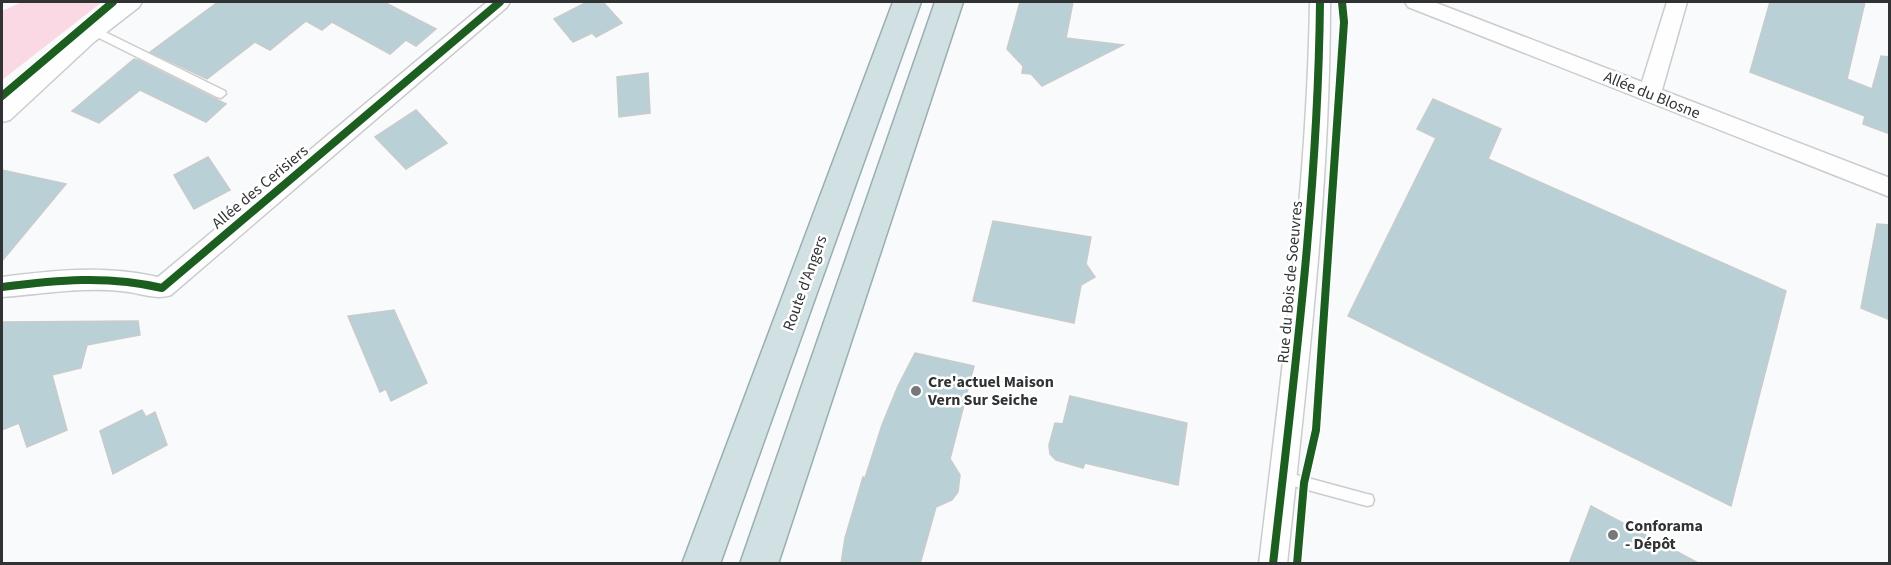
<svg xmlns="http://www.w3.org/2000/svg" width="1891" height="565" font-family="'Source Sans 3',sans-serif">
  <style>
    .green { fill: #fad8e4 }
    .building { fill: #b9d1d6; stroke: #c9cbcb; stroke-width: 1.5 }
    .lines { fill: none; stroke-linecap: round; stroke-linejoin: round }
    .service-casing { stroke: #cacccd; stroke-width: 3 }
    .minor-casing { stroke: #cacccd; stroke-width: 3 }
    .trunk-casing { stroke: #99aeb1; stroke-width: 3 }
    .service { fill: #fefefe; fill-rule: evenodd }
    .minor { fill: #fefefe; fill-rule: evenodd }
    .trunk { fill: #d1e0e3; fill-rule: evenodd }
    .cycleway-casing { stroke: #fff; stroke-width: 11 }
    .cycleway { stroke: #1b5e20; stroke-width: 8 }
    .poi-dot { fill: #777879; stroke: #fff; stroke-width: 2 }
    .labels { text-anchor: middle; dominant-baseline: central; stroke-width: 5; stroke-linejoin: round; paint-order: stroke }
    .street-label { font-size: 16px; fill: #313233; stroke: #fff }
    .poi-label { font-size: 16px; font-weight: bold; fill: #313233; stroke: #fff; text-anchor: start }
  </style>
  <rect width="100%" height="100%" fill="#f8fafb"/>
  <!-- green -->
  <path class="green" d="M22 2H102L2 80V11Z"/>
  <!-- building -->
  <g class="building">
    <path d="M218 2H384L436 29 416 46 406 40 390 54 332 22 322 30 306 21 270 50 255 42 207 79 150 52Z"/>
    <path d="M587 2H603L622 23 596 37 592 33 573 42 554 19Z"/>
    <path d="M1020 2H1073L1066 38 1123 45 1042 86 1031 74 1022 73 1023 66 1007 49Z"/>
    <path d="M1770 2H1865L1847 79 1872 89 1881 56 1890 57V134L1863 124 1865 116 1750 72Z"/>
    <path d="M134 59 138 60 226 104 206 122 140 90 99 123 72 111Z"/>
    <path d="M648 73 650 113 619 117 617 77Z"/>
    <path d="M1433 99 1501 129 1488 159 1786 291 1731 506 1348 316 1436 138 1417 129Z"/>
    <path d="M416 110 447 143 406 169 375 137Z"/>
    <path d="M208 157 230 190 194 209 174 175Z"/>
    <path d="M2 170 66 184 2 261Z"/>
    <path d="M993 221 1091 237 1086 264 1095 277 1081 285 1074 323 973 301Z"/>
    <path d="M1877 224 1890 225V320L1861 308Z"/>
    <path d="M394 310 427 383 391 401 386 389 380 392 348 316Z"/>
    <path d="M138 321 140 335 87 345 81 368 52 375 67 430 27 447 19 423 2 430V322Z"/>
    <path d="M915 353 974 366 950 459 960 475 958 492 952 500 936 507 920 564H841L845 538 863 477 865 478 882 425 898 386Z"/>
    <path d="M1070 396 1187 423 1178 485 1085 463 1083 468 1056 460 1050 454 1049 445 1055 423 1063 424Z"/>
    <path d="M142 410 146 417 155 412 167 445 113 474 100 431Z"/>
    <path d="M1591 506 1700 564H1569Z"/>
  </g>
  <g class="lines">
    <!-- service casing -->
    <g class="service-casing">
      <g id="service">
        <path d="M95 27 225 91 226 94 221 98 217 97 91 34 90 31Z"/>
        <path d="M1282 471 1367 494 1372 495 1374 500 1372 505 1367 506 1282 483 1277 481 1275 477 1277 473Z"/>
      </g>
    </g>
    <!-- minor casing -->
    <g class="minor-casing">
      <g id="minor">
        <path d="M119 2H142L139 7 94 42 10 120 2 122V102L80 32Z"/>
        <path d="M487 2H510L507 7 171 295C157 300 143 294 129 292 86 286 44 294 2 297V277C54 270 106 265 158 277Z"/>
        <path d="M1310 2H1330C1330 190 1307 376 1287 564H1259C1281 376 1307 191 1310 2Z"/>
        <path d="M1405 2H1434L1642 82 1667 2H1687L1662 90 1890 178V197L1408 7Z"/>
      </g>
    </g>
    <!-- trunk casing -->
    <g class="trunk-casing">
      <g id="trunk">
        <path d="M893 2H921L720 564H682Z"/>
        <path d="M935 2H963L778 564H740Z"/>
      </g>
    </g>
    <!-- service -->
    <use href="#service" class="service"/>
    <!-- minor -->
    <use href="#minor" class="minor"/>
    <!-- trunk -->
    <use href="#trunk" class="trunk"/>
    <!-- cycleway casing -->
    <g class="cycleway-casing">
      <g id="cycleway">
        <path d="M2 96 113 2"/>
        <path d="M2 287C56 280 108 275 162 288L500 2"/>
        <path d="M1273 564C1294 377 1318 191 1320 2"/>
        <path d="M1297 564 1304 483 1316 430 1344 22 1342 2"/>
      </g>
    </g>
    <!-- cycleway -->
    <use href="#cycleway" class="cycleway"/>
  </g>
  <!-- markers -->
  <g class="poi-dot">
    <circle cx="916" cy="391" r="6"/>
    <circle cx="1613" cy="535" r="6"/>
  </g>
  <g class="labels">
    <!-- street labels -->
    <g class="street-label">
      <text transform="translate(1652 95) rotate(22)">Allée du Blosne</text>
      <text transform="translate(260 187) rotate(-40)">Allée des Cerisiers</text>
      <text transform="translate(1290 282) rotate(-85)">Rue du Bois de Soeuvres</text>
      <text transform="translate(805 283) rotate(-70)">Route d'Angers</text>
    </g>
    <!-- poi labels -->
    <g class="poi-label">
      <text x="928" y="382">Cre'actuel Maison<tspan x="928" dy="18">Vern Sur Seiche</tspan></text>
      <text x="1625" y="526">Conforama<tspan x="1625" dy="18">- Dépôt</tspan></text>
    </g>
  </g>
  <!-- border -->
  <rect width="1891" height="565" fill="none" stroke="#313233" stroke-width="6"/>
</svg>
